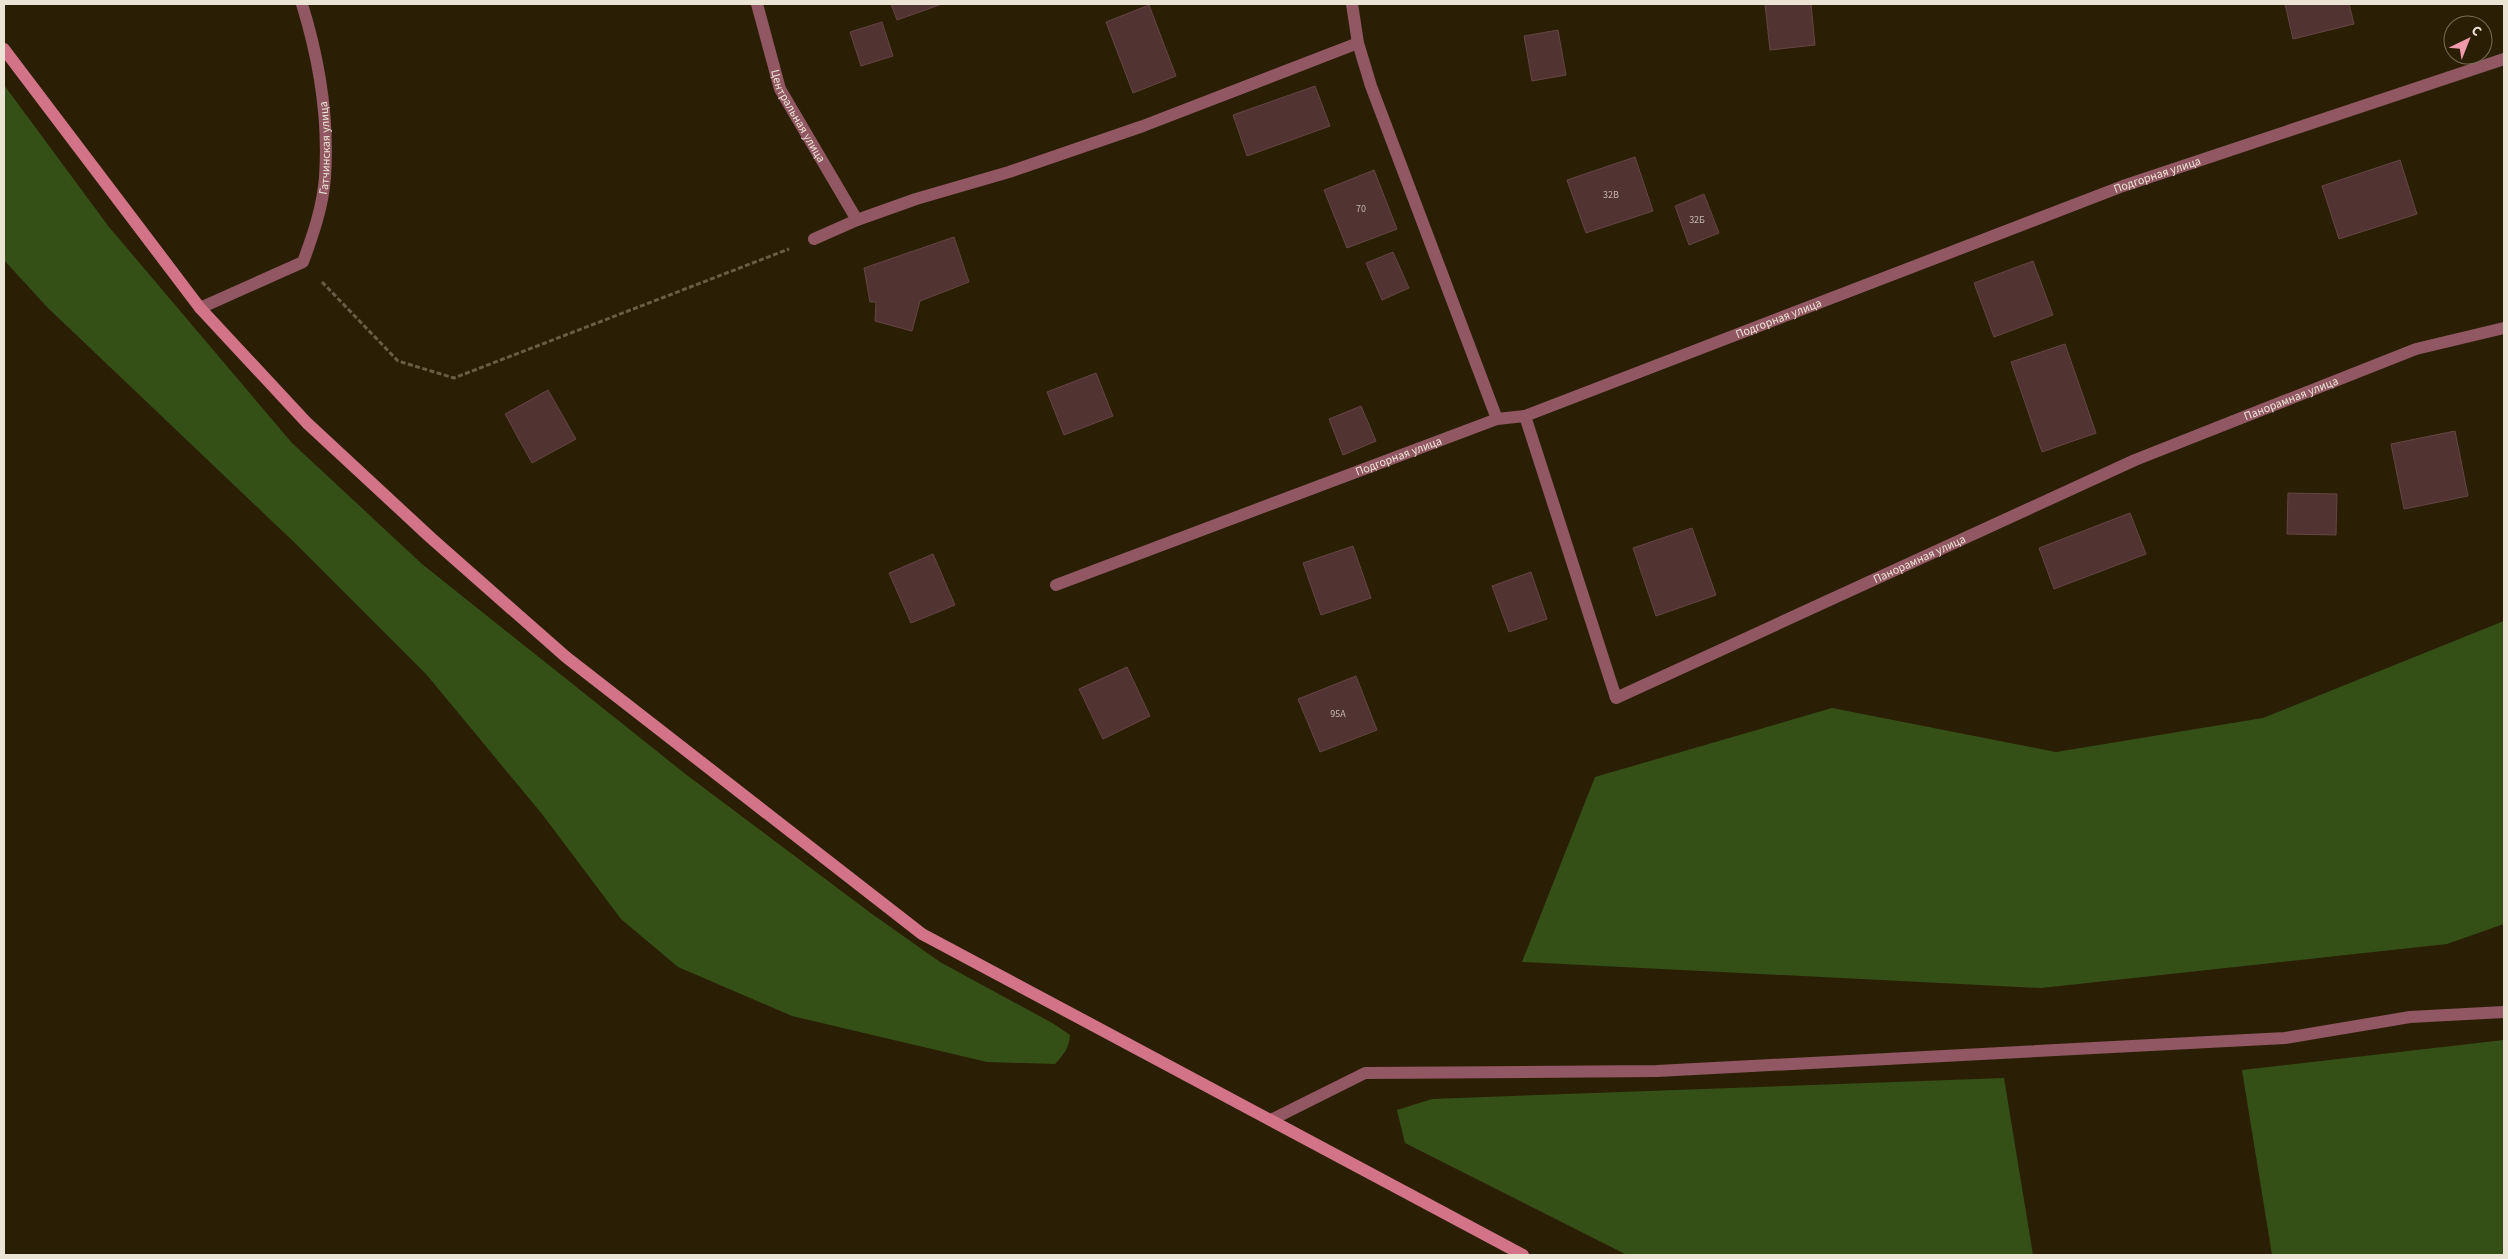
<svg xmlns="http://www.w3.org/2000/svg" width="2508" height="1259" font-family="'Source Sans 3',sans-serif">
  <style>
    .green { fill: #355016 }
    .building { fill: #513332; stroke: #654544 }
    .lines { fill: none; stroke-linecap: round; stroke-linejoin: round }
    .path { stroke: #685e47; stroke-width: 3; stroke-dasharray: 5 2.5; stroke-linecap: butt }
    .lane { stroke: #915762; stroke-width: 12 }
    .street { stroke: #915762; stroke-width: 12 }
    .secondary { stroke: #d27387; stroke-width: 12 }
    .labels { text-anchor: middle; dominant-baseline: central; stroke-width: 4; stroke-linejoin: round; paint-order: stroke }
    .number-label { font-size: 10px; fill: #c4b8ac }
    .street-label { font-size: 12px; fill: #ebe4d4; stroke: #2a1f05 }
  </style>
  <rect width="100%" height="100%" fill="#2a1f05"/>
  <!-- green -->
  <g class="green">
    <path d="M4 85 109 227 292 443 422 564 688 776 872 914 940 962 1054 1024 1070 1035C1069 1048 1064 1054 1055 1064L987 1062 792 1016 678 967 621 919 542 814 426 674 296 544 47 307 4 260Z"/>
    <path d="M2504 621V924L2447 944 2041 988 1522 962 1595 777 1832 708 2056 752 2263 718Z"/>
    <path d="M2504 1040V1255H2272L2242 1070Z"/>
    <path d="M2004 1078 2033 1255H1627L1405 1143 1397 1110 1432 1099Z"/>
  </g>
  <!-- building -->
  <g class="building">
    <path d="M891 4H942L897 20Z"/>
    <path d="M1765 4H1811L1815 45 1770 50Z"/>
    <path d="M2285 4H2349L2354 24 2293 39Z"/>
    <path d="M1149 5 1176 76 1133 93 1106 22Z"/>
    <path d="M882 22 893 56 861 66 850 32Z"/>
    <path d="M1558 30 1566 75 1532 81 1524 36Z"/>
    <path d="M1315 86 1330 126 1247 156 1233 115Z"/>
    <path d="M1635 157 1653 211 1586 233 1567 180Z"/>
    <path d="M2400 160 2417 214 2339 239 2322 186Z"/>
    <path d="M1374 170 1397 229 1347 248 1324 190Z"/>
    <path d="M1704 194 1719 233 1689 245 1675 206Z"/>
    <path d="M954 237 969 282 920 301 912 331 875 321 876 302H870L864 268Z"/>
    <path d="M1393 252 1409 288 1382 300 1366 263Z"/>
    <path d="M2033 261 2053 315 1994 337 1974 283Z"/>
    <path d="M2065 344 2096 433 2042 452 2011 362Z"/>
    <path d="M1096 373 1113 416 1064 435 1047 392Z"/>
    <path d="M548 390 576 439 532 463 505 414Z"/>
    <path d="M1361 406 1376 441 1343 455 1329 419Z"/>
    <path d="M2455 431 2468 496 2404 509 2391 444Z"/>
    <path d="M2288 493 2337 494 2336 535 2287 534Z"/>
    <path d="M2130 513 2146 554 2054 589 2039 548Z"/>
    <path d="M1692 528 1716 595 1656 616 1633 548Z"/>
    <path d="M1353 546 1371 598 1321 615 1303 563Z"/>
    <path d="M933 554 955 605 911 623 889 573Z"/>
    <path d="M1531 572 1547 619 1509 632 1492 586Z"/>
    <path d="M1127 667 1150 716 1103 739 1079 689Z"/>
    <path d="M1356 676 1377 730 1320 752 1298 699Z"/>
  </g>
  <g class="lines">
    <!-- path -->
    <path class="path" d="M322 282 398 361 454 378 789 249"/>
    <!-- lane -->
    <path class="lane" d="M814 239 857 220 916 199 1009 172 1143 126 1358 43"/>
    <!-- street -->
    <g class="street">
      <path id="s1" d="M757 4 780 89 857 220"/>
      <path d="M1352 4 1358 43 1371 86 1497 419"/>
      <path id="s2" d="M200 308 303 262C313 235 323 206 325 177 329 119 319 59 302 4"/>
      <path id="s3" d="M1525 416 1616 698 2135 460 2416 349 2504 328"/>
      <path id="s4" d="M1056 585 1497 419 1525 416 2123 186 2504 59"/>
      <path d="M1271 1120 1365 1073 1657 1071 2285 1038 2410 1017 2504 1012"/>
    </g>
    <!-- secondary -->
    <path class="secondary" d="M4 49 200 308 307 423 431 538 566 657 922 934 1523 1255"/>
  </g>
  <g class="labels">
    <!-- number labels -->
    <g class="number-label">
      <text x="1611" y="195">32В</text>
      <text x="1361" y="209">70</text>
      <text x="1697" y="220">32Б</text>
      <text x="1338" y="714">95А</text>
    </g>
    <!-- street labels -->
    <g class="street-label">
      <text stroke="none"><textPath href="#s1" startOffset="120">Центральная улица</textPath></text>
      <text stroke="none"><textPath href="#s2" startOffset="230">Гатчинская улица</textPath></text>
      <text stroke="none"><textPath href="#s4" startOffset="1176">Подгорная улица</textPath></text>
      <text stroke="none"><textPath href="#s4" startOffset="771">Подгорная улица</textPath></text>
      <text stroke="none"><textPath href="#s3" startOffset="1035">Панорамная улица</textPath></text>
      <text stroke="none"><textPath href="#s4" startOffset="366">Подгорная улица</textPath></text>
      <text stroke="none"><textPath href="#s3" startOffset="630">Панорамная улица</textPath></text>
    </g>
  </g>
  <!-- border -->
  <rect width="2508" height="1259" fill="none" stroke="#ebe4d4" stroke-width="10"/>
  <!-- north arrow -->
  <g transform="translate(2468 40) rotate(43)"><circle r="24" fill="#2a1f05" stroke="#776e58"/>
  <path d="M0-4L9 19L0 12L-9 19Z" fill="#f29aad"/>
  <text y="-8" font-size="14" font-weight="bold" text-anchor="middle" fill="#ebe4d4">С</text>
  </g>
</svg>
